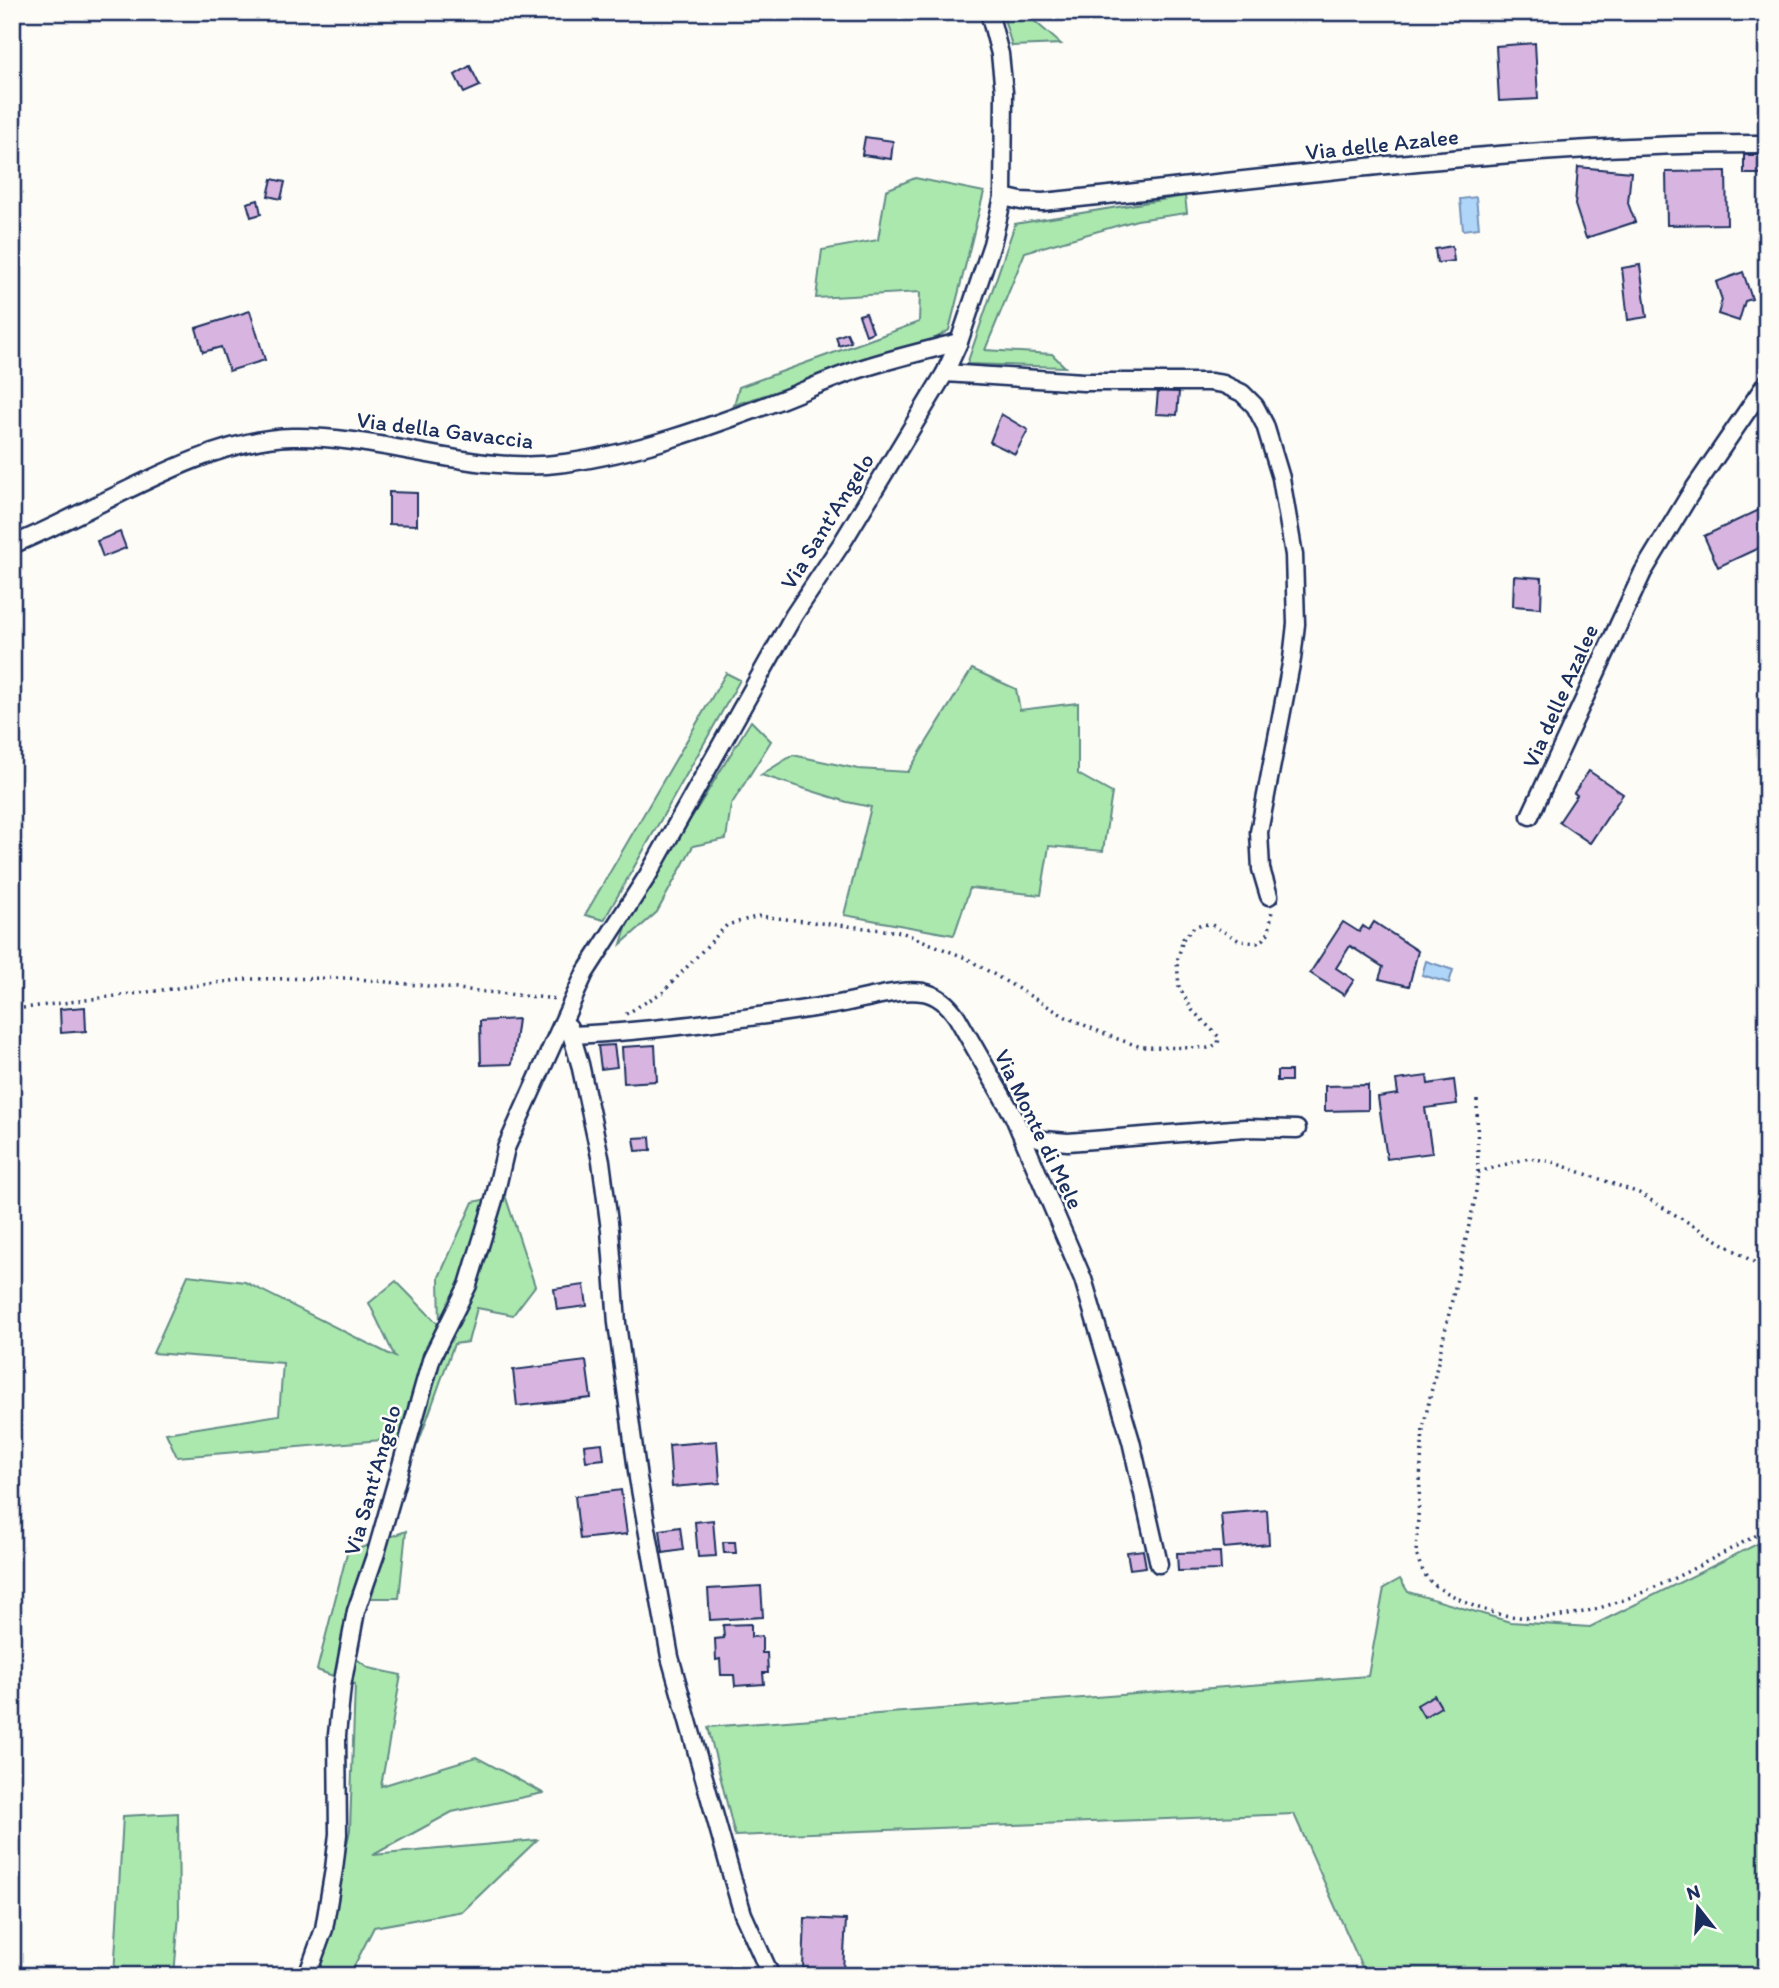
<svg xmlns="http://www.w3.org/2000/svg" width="1779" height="1988" font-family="Itim,sans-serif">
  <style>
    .green { fill: #abe8ae; stroke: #638c86; stroke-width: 2 }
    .water { fill: #afd5f8; stroke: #7493ba; stroke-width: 2 }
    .building { fill: #d7b5e0; stroke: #1b2f5e; stroke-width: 2 }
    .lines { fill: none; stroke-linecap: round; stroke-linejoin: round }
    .street-casing { stroke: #1b2f5e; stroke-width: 21 }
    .path { stroke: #1b2f5e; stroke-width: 3.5; stroke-dasharray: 2 5; stroke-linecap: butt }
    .street { stroke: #fdfcf7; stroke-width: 16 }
    .labels { text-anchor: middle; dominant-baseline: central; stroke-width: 5; stroke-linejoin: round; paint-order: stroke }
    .street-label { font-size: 23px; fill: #1b2f5e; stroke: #fdfcf7 }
  </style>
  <rect width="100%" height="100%" fill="#fdfcf7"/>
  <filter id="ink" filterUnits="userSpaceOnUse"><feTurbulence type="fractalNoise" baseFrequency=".0143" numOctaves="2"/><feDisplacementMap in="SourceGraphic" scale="14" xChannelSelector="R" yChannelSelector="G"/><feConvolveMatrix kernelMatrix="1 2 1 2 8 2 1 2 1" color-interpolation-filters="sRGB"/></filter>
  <g filter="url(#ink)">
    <!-- green -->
    <g class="green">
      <path d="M1002 12H1024L1061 44 1012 46Z"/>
      <path d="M915 178 984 192 949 330 931 341 734 405 739 387 919 322 920 292 816 298 822 250 878 240 886 190Z"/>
      <path d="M1185 196 1187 213 1137 220 1025 252 985 350 1052 354 1065 367 967 364 1015 224Z"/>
      <path d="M972 669 1016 689 1020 710 1078 703V774L1112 793 1103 851 1049 846 1041 895 970 888 954 935 844 915 871 807 847 802 761 775 793 755 858 769 908 772Z"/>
      <path d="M726 673 740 680 604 920 585 915Z"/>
      <path d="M751 721 771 741 731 805 726 839 693 846 657 912 621 944 629 919Z"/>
      <path d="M505 1195 535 1286 513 1315 477 1308 468 1342 454 1344 418 1444 394 1439 177 1457 166 1433 279 1415 283 1363 153 1353 188 1275 245 1282 395 1357 369 1303 396 1281 440 1326 439 1277 473 1202Z"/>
      <path d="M406 1531 399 1598H350L340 1647 369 1668 401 1675 381 1786 476 1757 543 1793 452 1812 373 1855 537 1840 463 1911 374 1927 349 1976H314L323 1956 350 1830 355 1684 317 1670 347 1553Z"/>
      <path d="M1767 1539V1942L1755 1976H1366L1294 1814 735 1836 708 1727 1368 1676 1384 1588 1400 1579 1408 1592 1510 1622 1590 1627Z"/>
      <path d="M178 1813 179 1915 174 1976H114L123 1816Z"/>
    </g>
    <!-- water -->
    <g class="water">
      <path d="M1476 197 1479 228 1463 230 1460 199Z"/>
      <path d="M1426 961 1453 970 1449 983 1422 975Z"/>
    </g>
    <!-- building -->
    <g class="building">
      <path d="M1535 43 1538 99 1499 101 1496 46Z"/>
      <path d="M470 66 480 86 464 93 455 75Z"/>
      <path d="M865 137 893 141 891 159 862 155Z"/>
      <rect x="1744" y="155" width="23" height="19"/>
      <path d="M1578 167 1631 172 1628 203 1635 222 1586 238 1575 205Z"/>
      <path d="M1726 171 1727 224 1667 225 1666 172Z"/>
      <path d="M272 179 285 182 281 199 268 196Z"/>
      <path d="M258 200 261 214 251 217 247 203Z"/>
      <path d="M1452 246 1454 261 1437 263 1435 249Z"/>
      <path d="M1640 265 1647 317 1628 320 1622 268Z"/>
      <path d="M1743 272 1752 299 1745 301 1739 321 1718 314 1722 300 1716 282Z"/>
      <path d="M250 311 265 360 229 371 221 347 203 352 196 328Z"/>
      <path d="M866 313 873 332 866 335 859 315Z"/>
      <path d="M847 333 851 342 839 346 836 337Z"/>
      <path d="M1158 391 1179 392 1177 415 1156 414Z"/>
      <path d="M1001 414 1028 430 1015 454 990 442Z"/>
      <path d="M389 492 417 493V525L389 524Z"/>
      <path d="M1759 510 1767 527V544L1718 567 1704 536Z"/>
      <path d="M120 532 126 548 103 557 97 541Z"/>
      <path d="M1514 576 1542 578 1541 608 1513 606Z"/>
      <path d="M1589 771 1623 794 1590 843 1559 822 1577 795 1574 793Z"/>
      <path d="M1343 922 1359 932 1363 926 1369 930 1374 922 1418 951 1409 986 1379 979 1383 967 1350 946 1336 968 1354 980 1344 995 1310 973Z"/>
      <path d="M85 1007 86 1031 61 1033 60 1009Z"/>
      <path d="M518 1019 512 1064 481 1065 480 1021Z"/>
      <path d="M614 1045 617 1067 601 1069 598 1046Z"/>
      <path d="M655 1045 657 1081 624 1083 622 1047Z"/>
      <rect x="1277" y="1071" width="14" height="10"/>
      <path d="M1427 1076 1428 1084 1454 1080 1457 1104 1425 1108 1432 1153 1387 1159 1378 1097 1398 1094 1396 1080Z"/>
      <path d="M1368 1085V1110L1325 1111V1086Z"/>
      <path d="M650 1137 651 1150 636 1151 634 1138Z"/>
      <path d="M584 1285 587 1306 557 1310 554 1289Z"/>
      <path d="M586 1361 591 1398 517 1406 513 1370Z"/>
      <path d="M717 1441 720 1483 672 1487 669 1445Z"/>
      <path d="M602 1443 604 1459 586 1461 584 1445Z"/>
      <path d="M621 1490 627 1534 580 1539 575 1496Z"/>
      <path d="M1267 1510 1269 1544 1224 1548 1221 1514Z"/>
      <path d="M713 1520 716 1556 698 1557 695 1522Z"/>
      <path d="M680 1527 683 1550 663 1553 660 1530Z"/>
      <path d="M723 1542H735L736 1553H724Z"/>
      <path d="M1143 1550 1146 1567 1130 1569 1127 1552Z"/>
      <path d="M1220 1552 1221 1570 1178 1571 1177 1553Z"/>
      <path d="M761 1586 763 1617 710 1620 708 1589Z"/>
      <path d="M751 1624V1637L762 1636V1653H767L768 1673H763L764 1684 735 1686 734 1675H721L720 1659 716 1660 715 1639 724 1638 723 1625Z"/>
      <path d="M1434 1695 1441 1707 1424 1717 1417 1705Z"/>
      <path d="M805 1918 846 1920 843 1970 803 1968Z"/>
    </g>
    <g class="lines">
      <!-- street casing -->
      <g class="street-casing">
        <g id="street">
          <path d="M1003 197 1021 201 1043 202C1283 177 1524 143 1767 144"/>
          <path d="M945 373 1083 382H1210L1223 384 1242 393 1255 406 1265 425 1281 478 1294 555 1296 624 1292 659 1259 832 1261 869 1269 896"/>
          <path d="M12 545C97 511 201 439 292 437 384 435 474 476 565 463 638 453 709 427 778 401 804 391 830 379 857 370 890 359 925 351 959 342"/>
          <path d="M1530 816 1643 572 1689 496 1767 382"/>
          <path d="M569 1027 580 1064 601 1161 610 1230 617 1323 638 1478 670 1657 732 1877 743 1914 771 1976"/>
          <path d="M572 1035C659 1031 747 1018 833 1005 860 1001 897 988 923 992 938 995 949 1005 957 1017L1013 1115 1083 1279 1131 1441 1159 1564"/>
          <path d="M1020 1131 1044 1140 1068 1142 1245 1128 1297 1129"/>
          <path d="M307 1976 324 1929 334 1869 338 1834 337 1735 342 1686 356 1611 376 1553 432 1357 468 1285 494 1200 506 1148 585 973 648 875 794 615 842 543 945 373 959 342 992 244 1003 197 1004 92 1000 54 989 12"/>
        </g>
      </g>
      <!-- path -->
      <g class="path">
        <path d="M16 1009 247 979 348 978 557 999"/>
        <path d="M626 1014 663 992 727 925 759 916 901 932 966 958 1066 1017 1112 1037 1141 1047 1208 1048 1218 1044 1219 1037 1192 1010 1179 987 1177 962 1183 939 1194 927 1202 924 1212 925 1240 941 1257 943 1264 939 1269 932 1272 910"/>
        <path d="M1477 1100 1478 1172 1475 1199 1423 1428 1416 1553C1426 1585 1433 1585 1461 1600 1562 1653 1678 1575 1767 1530"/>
        <path d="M1478 1172 1529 1158 1552 1162 1639 1193 1767 1270"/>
      </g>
      <!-- street -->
      <use href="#street" class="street"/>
    </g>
  </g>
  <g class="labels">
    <!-- street labels -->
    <g class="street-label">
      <text transform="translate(1382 144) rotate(-6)">Via delle Azalee</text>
      <text transform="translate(445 430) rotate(7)">Via della Gavaccia</text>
      <text transform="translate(827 521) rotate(-58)">Via Sant'Angelo</text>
      <text transform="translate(1560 696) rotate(-66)">Via delle Azalee</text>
      <text transform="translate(1039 1129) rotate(64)">Via Monte di Mele</text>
      <text transform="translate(372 1480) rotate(-74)">Via Sant'Angelo</text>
    </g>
  </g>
  <!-- margin -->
  <rect width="1779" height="1988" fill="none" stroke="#fdfcf7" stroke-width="42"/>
  <rect x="21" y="21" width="1737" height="1946" fill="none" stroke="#1b2f5e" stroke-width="2.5" filter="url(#ink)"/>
  <!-- north arrow -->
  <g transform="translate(1698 1908) rotate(343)" stroke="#fdfcf7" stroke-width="5" paint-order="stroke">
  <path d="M0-5L12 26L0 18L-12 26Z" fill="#1b2f5e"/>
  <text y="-10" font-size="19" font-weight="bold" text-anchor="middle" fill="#1b2f5e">N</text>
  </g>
</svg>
